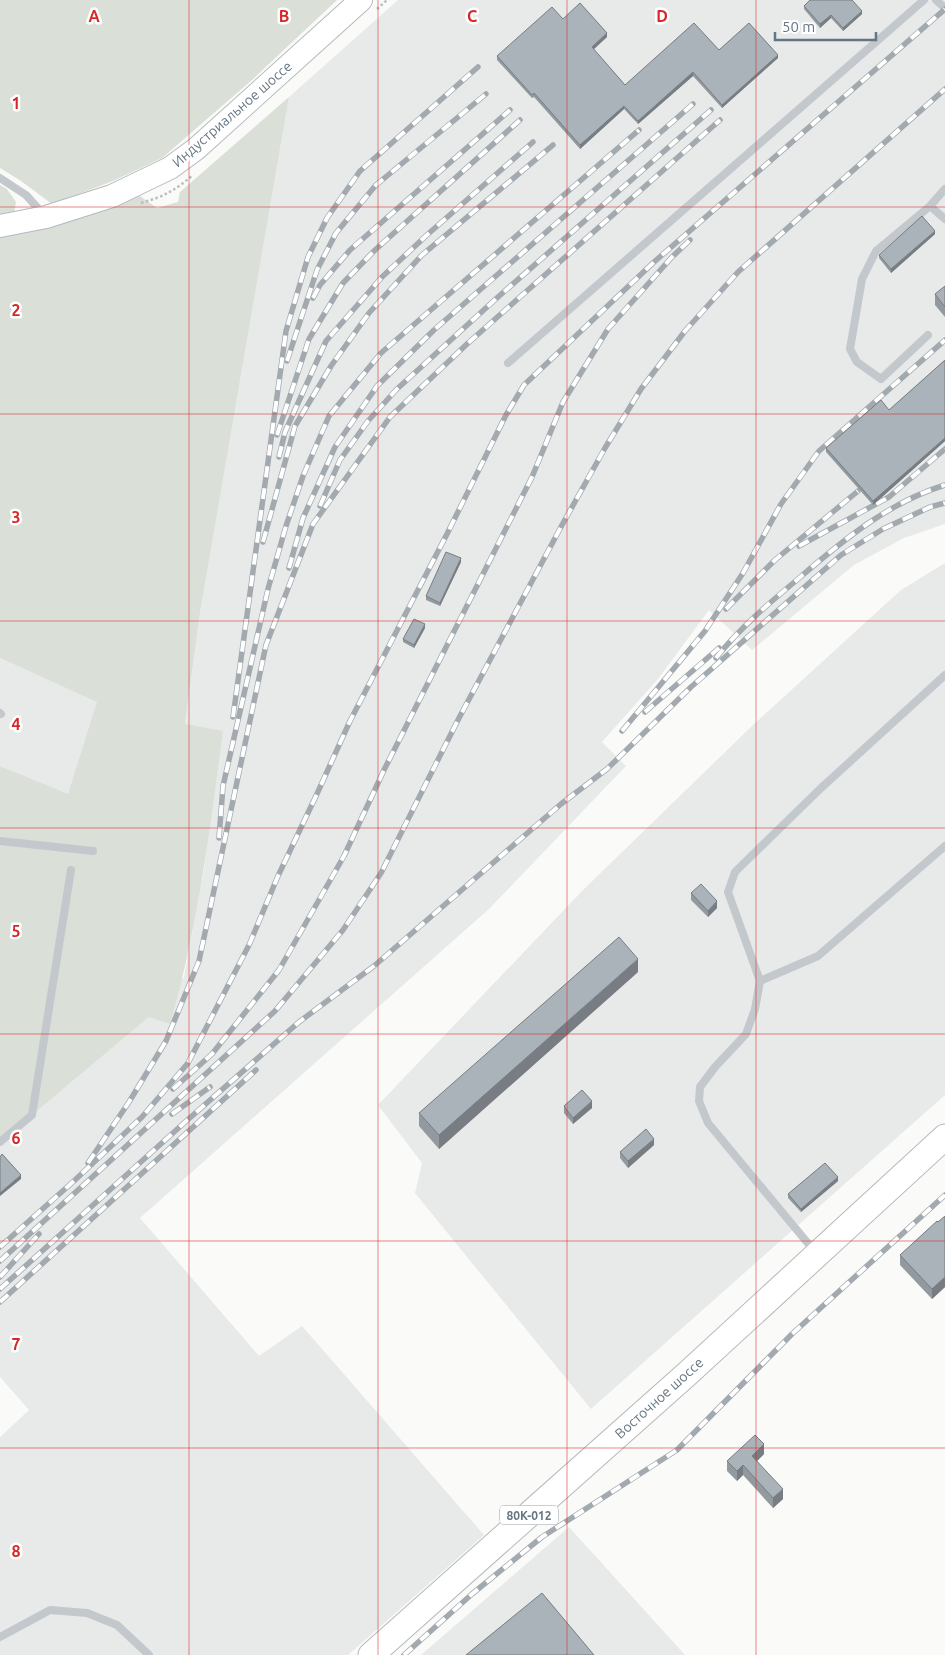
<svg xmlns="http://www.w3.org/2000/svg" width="945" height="1655" font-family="Ubuntu,sans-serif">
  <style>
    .built { fill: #e8e9e9 }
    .green { fill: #dadfd7 }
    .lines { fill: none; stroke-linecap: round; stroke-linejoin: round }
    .secondary-casing { stroke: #b3babf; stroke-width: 24 }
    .primary-casing { stroke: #b5babe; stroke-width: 27 }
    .path { stroke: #bbbfc2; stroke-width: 2.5; stroke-dasharray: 2.5 2.5; stroke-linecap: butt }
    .service { stroke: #c3c8cc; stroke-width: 8 }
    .secondary { stroke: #fff; stroke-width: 22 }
    .primary { stroke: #fff; stroke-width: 25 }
    .rail-casing { stroke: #a2aab0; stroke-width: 5.5 }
    .rail { stroke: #fff; stroke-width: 4; stroke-dasharray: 11; stroke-linecap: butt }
    .wall { fill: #929a9f }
    .shaded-wall { fill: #777d82 }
    .building { fill: #aab3b9; stroke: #777d82 }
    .grid { fill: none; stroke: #d62828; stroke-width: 1; stroke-opacity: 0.55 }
    .labels { text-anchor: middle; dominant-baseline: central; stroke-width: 5; stroke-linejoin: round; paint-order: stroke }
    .shield { fill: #fff; stroke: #939fa8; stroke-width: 1 }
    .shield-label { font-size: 12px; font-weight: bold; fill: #657683 }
    .street-label { font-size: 14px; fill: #657683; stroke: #fff }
    .grid-label { font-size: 16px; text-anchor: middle; font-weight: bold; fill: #d62828; stroke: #fff; stroke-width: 5; stroke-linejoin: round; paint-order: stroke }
  </style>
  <rect width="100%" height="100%" fill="#fafaf8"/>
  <!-- built -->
  <g class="built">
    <path d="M398 0H945V524L904 538 854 565 752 650 709 610 658 679 602 742 626 766 489 909 140 1218 259 1356 302 1326 484 1535 348 1655H0V1437L29 1410 0 1377V1142L149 1017 184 977 204 870 223 732 185 725 200 613 289 97Z"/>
    <path d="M945 563V1095L591 1409 415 1193 422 1163 378 1105 583 890 753 725 901 590Z"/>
    <path d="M0 658 98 702 68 795 0 766Z"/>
    <path d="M569 1527 685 1655H421Z"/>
  </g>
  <!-- green -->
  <g class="green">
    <path d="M0 0H337L252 80 162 158 113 181 52 204 21 181 0 168Z"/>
    <path d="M289 97 200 613 185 724 223 731C210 830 198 928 170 1024L149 1017 0 1142V766L68 794 97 702 0 658V233L140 196 157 208 178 202 180 192Z"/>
    <path d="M0 185 7 189 16 202 14 213 0 216Z"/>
  </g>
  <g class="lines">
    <!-- secondary casing -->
    <g class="secondary-casing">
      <path id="secondary" d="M0 226 46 217 112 196 170 168 196 149 361 0"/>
    </g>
    <!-- primary casing -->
    <g class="primary-casing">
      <path id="primary" d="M371 1655 687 1374 945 1137"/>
    </g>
    <!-- path -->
    <g class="path">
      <path d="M377 9 387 0"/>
      <path d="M141 203C165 196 174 191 193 175"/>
    </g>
    <!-- service -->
    <g class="service">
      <path d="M936 0 945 8"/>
      <path d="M0 178 26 195 44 215"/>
      <path d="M930 206 945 219"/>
      <path d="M928 335 881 379 857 362 850 349 862 279 876 251 930 206 945 189"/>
      <path d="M508 363 924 0"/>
      <path d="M0 713 1 714"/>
      <path d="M0 841 93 851"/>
      <path d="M760 981 818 956 945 846"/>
      <path d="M0 1142 32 1115 71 870"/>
      <path d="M816 1253 708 1123 699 1101 700 1087 715 1067 746 1034 755 1009 760 981 728 892 735 872 820 789 945 675"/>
      <path d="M0 1637 50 1610 87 1613 117 1625 149 1655"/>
    </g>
    <!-- secondary -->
    <use href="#secondary" class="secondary"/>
    <!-- primary -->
    <use href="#primary" class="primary"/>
    <!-- rail casing -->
    <g class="rail-casing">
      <g id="rail">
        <path d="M313 298 320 285 350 250 510 110"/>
        <path d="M287 361 317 270 336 233 376 185 486 94"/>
        <path d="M277 435 309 339 343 283 375 250 520 120"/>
        <path d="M279 457 285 432 326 341 382 277 428 234 533 142"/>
        <path d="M320 506 340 460 368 421 397 389 498 297 711 110"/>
        <path d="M263 542 295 426 331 366 369 313 422 255 553 145"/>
        <path d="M799 546 889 497 945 449"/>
        <path d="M289 568 303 518 335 447 377 386 434 330 693 104"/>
        <path d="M726 609 775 560 858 491"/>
        <path d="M716 658C740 628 768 604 798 579 842 541 889 502 945 485"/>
        <path d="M645 712 719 648"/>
        <path d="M233 717 286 331 308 257 327 218 360 171 478 67"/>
        <path d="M622 731 705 631 743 573 781 504 819 451 945 340"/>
        <path d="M219 838 223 786 268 589 286 526 303 476 329 416 381 353 639 130"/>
        <path d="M173 1089 212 1054 279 970 344 856 384 770 532 477 563 402 608 329 672 257 690 240"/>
        <path d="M172 1114 210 1087"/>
        <path d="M88 1163 129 1102 166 1041 199 961 266 645 313 524 390 417 467 344 720 120"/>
        <path d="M0 1247 75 1180 142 1117 188 1063 249 945 278 876 316 796 350 721 447 534 506 415 524 385 654 262 945 9"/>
        <path d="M0 1261 275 1011 343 930 381 873 459 718 562 525 605 448 641 389 685 331 738 272 945 89"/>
        <path d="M0 1277 39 1234"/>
        <path d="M0 1289 184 1123 299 1022 374 966 561 804 607 769 691 687 841 555 883 529 930 507 945 503"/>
        <path d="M0 1302 256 1070"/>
        <path d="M404 1655 472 1594 542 1537 677 1450 792 1334 945 1195"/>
      </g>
    </g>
    <!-- rail -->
    <use href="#rail" class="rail"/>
  </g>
  <!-- wall -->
  <g class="wall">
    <path d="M804 6 862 14 843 31 831 18 820 28 804 9Z"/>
    <path d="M563 19 607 37 593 49 625 85 719 50 778 58 722 108 693 76 638 124 624 109 580 149 534 97 532 98 497 60V56Z"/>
    <path d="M935 234 891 273 879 258V255Z"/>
    <path d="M945 286V317L935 305V294Z"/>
    <path d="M945 360V441L873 505 826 452V448L889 410Z"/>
    <path d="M461 562 440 606 426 600V596Z"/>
    <path d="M425 628 414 648 403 642V639Z"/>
    <path d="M691 893 717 908 708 917 691 900Z"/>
    <path d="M638 972 439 1149 419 1126V1113Z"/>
    <path d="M564 1106 592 1108 573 1124 564 1113Z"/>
    <path d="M654 1145 628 1168 620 1158V1152Z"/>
    <path d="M838 1181 801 1212 788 1198V1194Z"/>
    <path d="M945 1216V1287L932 1299 900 1265V1255Z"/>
    <path d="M764 1454 757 1461 783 1499 773 1508 743 1475 737 1481 727 1471V1461Z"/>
  </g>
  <!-- shaded-wall -->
  <g class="shaded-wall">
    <path d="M862 11V14L843 31V28Z"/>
    <path d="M831 15V18L820 28V24Z"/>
    <path d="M607 33V37L592 51V47Z"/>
    <path d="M778 55V58L722 108V105Z"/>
    <path d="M693 72V76L638 124V121Z"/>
    <path d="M624 106V109L580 149V145Z"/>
    <path d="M935 231V234L891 273V269Z"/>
    <path d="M945 438V441L873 505V501Z"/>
    <path d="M461 558V562L440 606V603Z"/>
    <path d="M425 624V628L414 648V645Z"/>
    <path d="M717 901V908L708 917V911Z"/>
    <path d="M638 959V972L439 1149V1135Z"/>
    <path d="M592 1101V1108L573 1124V1118Z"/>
    <path d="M654 1139V1145L628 1168V1161Z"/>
    <path d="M21 1175V1179L0 1196V1193Z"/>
    <path d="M838 1177V1181L801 1212V1209Z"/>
    <path d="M945 1277V1287L932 1299V1289Z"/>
    <path d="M764 1444V1454L752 1466V1456Z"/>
    <path d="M743 1465V1475L737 1481V1471Z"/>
    <path d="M783 1489V1499L773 1508V1498Z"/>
  </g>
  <!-- building -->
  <g class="building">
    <path d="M810 0H852L862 11 843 28 831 15 820 24 804 6Z"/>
    <path d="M580 3 607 33 592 47 625 85 694 23 719 50 749 23 778 55 722 105 693 72 638 121 624 106 580 145 534 93 532 95 497 56 552 7 563 19Z"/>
    <path d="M922 216 935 231 891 269 879 255Z"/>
    <path d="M945 286V307L935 294Z"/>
    <path d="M945 360V438L873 501 826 448 881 400 889 410Z"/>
    <path d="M446 552 461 558 440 603 426 596Z"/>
    <path d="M414 619 425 624 414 645 403 639Z"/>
    <path d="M701 884 717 901 708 911 691 893Z"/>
    <path d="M619 937 638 959 439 1135 419 1113Z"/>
    <path d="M582 1090 592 1101 573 1118 564 1106Z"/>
    <path d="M646 1129 654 1139 628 1161 620 1152Z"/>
    <path d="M2 1154 21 1175 0 1193V1157Z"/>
    <path d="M825 1163 838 1177 801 1209 788 1194Z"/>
    <path d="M945 1216V1277L932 1289 900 1255 937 1221 938 1222Z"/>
    <path d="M755 1435 764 1444 752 1456 783 1489 773 1498 743 1465 737 1471 727 1461Z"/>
    <path d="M542 1593 594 1655H466Z"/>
  </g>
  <!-- grid -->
  <path class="grid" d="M189 0V1655M378 0V1655M567 0V1655M756 0V1655M0 207H945M0 414H945M0 621H945M0 828H945M0 1034H945M0 1241H945M0 1448H945"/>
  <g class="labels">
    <!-- shield labels -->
    <rect class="shield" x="500" y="1505.5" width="58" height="19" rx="4"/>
    <g class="shield-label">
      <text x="529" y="1515">80К-012</text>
    </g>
    <!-- street labels -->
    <g class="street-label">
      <text transform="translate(232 114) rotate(-41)">Индустриальное шоссе</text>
      <text transform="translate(659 1398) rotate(-42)">Восточное шоссе</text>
    </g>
  </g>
  <g class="grid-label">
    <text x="94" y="22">A</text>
    <text x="284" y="22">B</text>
    <text x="472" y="22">C</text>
    <text x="662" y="22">D</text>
    <text x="16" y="109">1</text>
    <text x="16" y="316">2</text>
    <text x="16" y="523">3</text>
    <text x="16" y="730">4</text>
    <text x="16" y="937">5</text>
    <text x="16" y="1144">6</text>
    <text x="16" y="1350">7</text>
    <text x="16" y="1557">8</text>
  </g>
  <!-- scale -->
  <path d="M775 32v8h101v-8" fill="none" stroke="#657683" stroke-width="2.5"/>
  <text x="782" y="32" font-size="15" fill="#657683" stroke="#ffffff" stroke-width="4" paint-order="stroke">50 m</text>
</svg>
